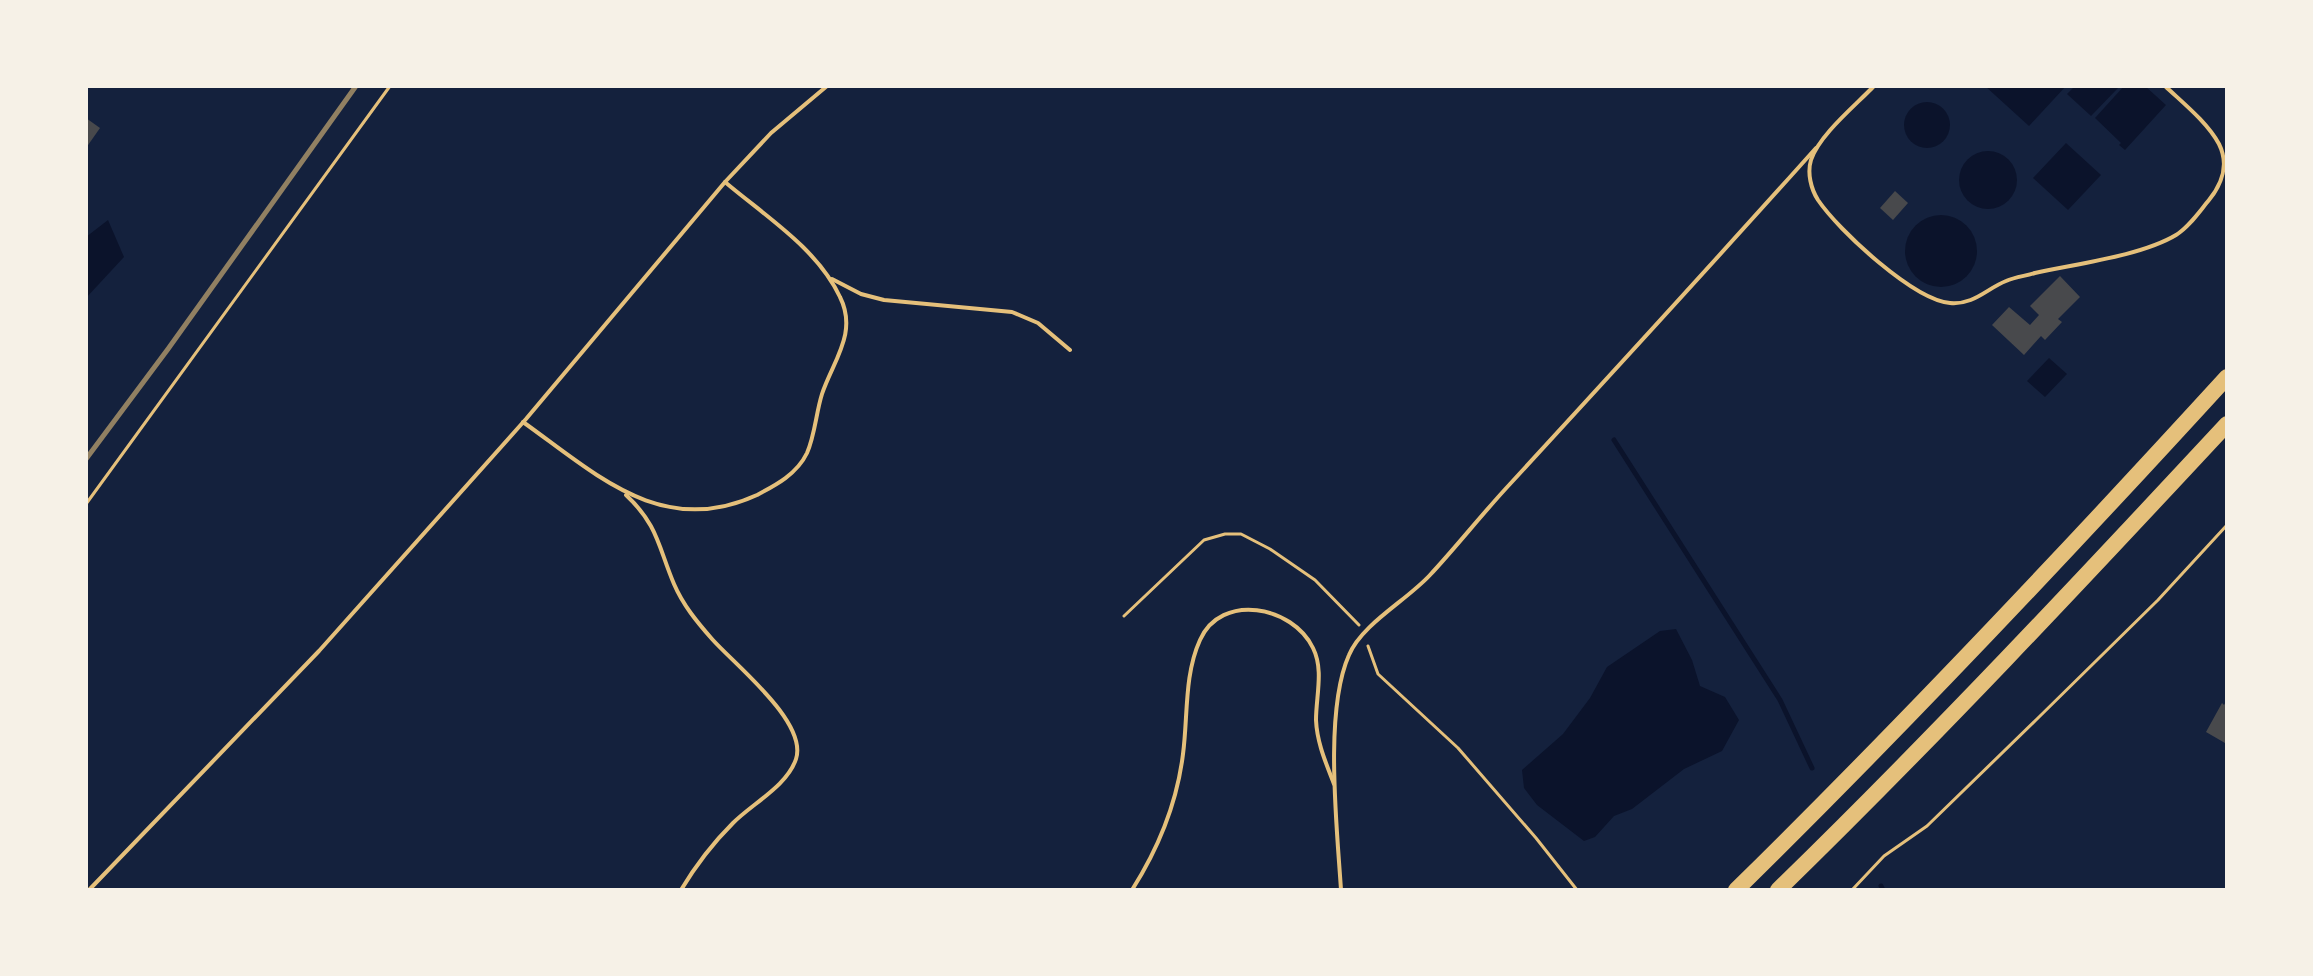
<svg xmlns="http://www.w3.org/2000/svg" width="2313" height="976" font-family="'IBM Plex Sans',sans-serif">
  <style>
    .water { fill: #0b132b }
    .lines { fill: none; stroke-linecap: round; stroke-linejoin: round }
    .stream { stroke: #0b132b; stroke-width: 5 }
    .building { fill: #48494c }
    .path { stroke: #e5c07b; stroke-width: 3 }
    .service { stroke: #e5c07b; stroke-width: 4 }
    .motorway { stroke: #e5c07b; stroke-width: 16 }
    .rail { stroke: #918062; stroke-width: 5 }
  </style>
  <rect width="100%" height="100%" fill="#14213d"/>
  <!-- water -->
  <g class="water">
    <path d="M1985 86H2066L2029 126Z"/>
    <path d="M2075 86H2120L2091 116 2067 94Z"/>
    <path d="M2124 86H2145L2166 105 2125 150 2119 145 2121 143 2095 118Z"/>
    <circle cx="1927" cy="125" r="23"/>
    <path d="M2066 143 2101 175 2068 210 2033 178Z"/>
    <circle cx="1988" cy="180" r="29"/>
    <circle cx="1941" cy="251" r="36"/>
    <path d="M108 220 124 257 86 298V237Z"/>
    <path d="M2049 358 2067 374 2045 397 2027 381Z"/>
    <path d="M1676 629 1692 660 1700 686 1725 697 1739 720 1722 751 1684 769 1632 809 1614 816 1595 837 1584 841 1537 805 1524 788 1522 770 1563 734 1590 698 1607 667 1660 631Z"/>
  </g>
  <g class="lines">
    <!-- stream -->
    <g class="stream">
      <path d="M1614 440 1780 700 1812 768"/>
      <path d="M1881 886 1883 890"/>
    </g>
  </g>
  <!-- building -->
  <g class="building">
    <path d="M86 118 100 128 86 148Z"/>
    <path d="M1895 191 1908 203 1893 220 1880 208Z"/>
    <path d="M2060 276 2080 297 2058 319 2062 322 2045 340 2041 336 2024 355 1992 325 2009 307 2030 325 2039 315 2030 306Z"/>
    <path d="M2227 700V740L2225 743 2206 732 2222 703 2224 705Z"/>
  </g>
  <g class="lines">
    <!-- path -->
    <g class="path">
      <path d="M86 504 390 86"/>
      <path d="M1124 616 1204 540 1225 534H1241L1270 549 1315 580 1359 625"/>
      <path d="M1368 646 1378 674 1458 748 1536 838 1577 890"/>
      <path d="M1852 890 1884 856 1927 826 2038 718 2158 600 2227 525"/>
    </g>
    <!-- service -->
    <g class="service">
      <path d="M1874 86C1856 105 1819 135 1811 160 1807 173 1811 189 1818 200 1839 231 1914 300 1950 303 1974 305 1986 289 2006 281 2015 277 2025 276 2035 273 2075 264 2141 256 2176 235 2189 227 2199 212 2209 200 2222 184 2229 164 2219 144 2207 122 2183 103 2165 86"/>
      <path d="M832 279 861 294 884 300 1012 312 1038 323 1070 350"/>
      <path d="M523 422C596 474 662 539 757 495 776 485 797 474 807 453 815 435 816 413 822 394 833 361 858 333 840 297 817 248 765 216 725 182"/>
      <path d="M626 495C658 525 658 546 674 584 683 605 697 622 712 639 735 665 808 722 796 759 787 786 753 803 733 823 713 843 696 865 681 890"/>
      <path d="M89 890 319 651 526 419 725 182 771 133 827 86"/>
      <path d="M1132 890C1158 849 1177 803 1183 754 1188 717 1184 675 1200 640 1221 592 1293 606 1313 648 1324 670 1316 696 1316 720 1317 743 1326 763 1334 784"/>
      <path d="M1341 890C1337 827 1324 711 1349 655 1362 624 1406 601 1430 575 1457 546 1482 514 1510 484 1613 372 1715 261 1816 148"/>
    </g>
    <!-- motorway -->
    <g class="motorway">
      <path d="M1736 890C1905 724 2067 552 2227 377"/>
      <path d="M1778 890C1933 739 2080 582 2227 424"/>
    </g>
    <!-- rail -->
    <path class="rail" d="M86 459 168 349 356 86"/>
  </g>
  <!-- border -->
  <rect width="2313" height="976" fill="none" stroke="#f6f1e7" stroke-width="176"/>
</svg>
